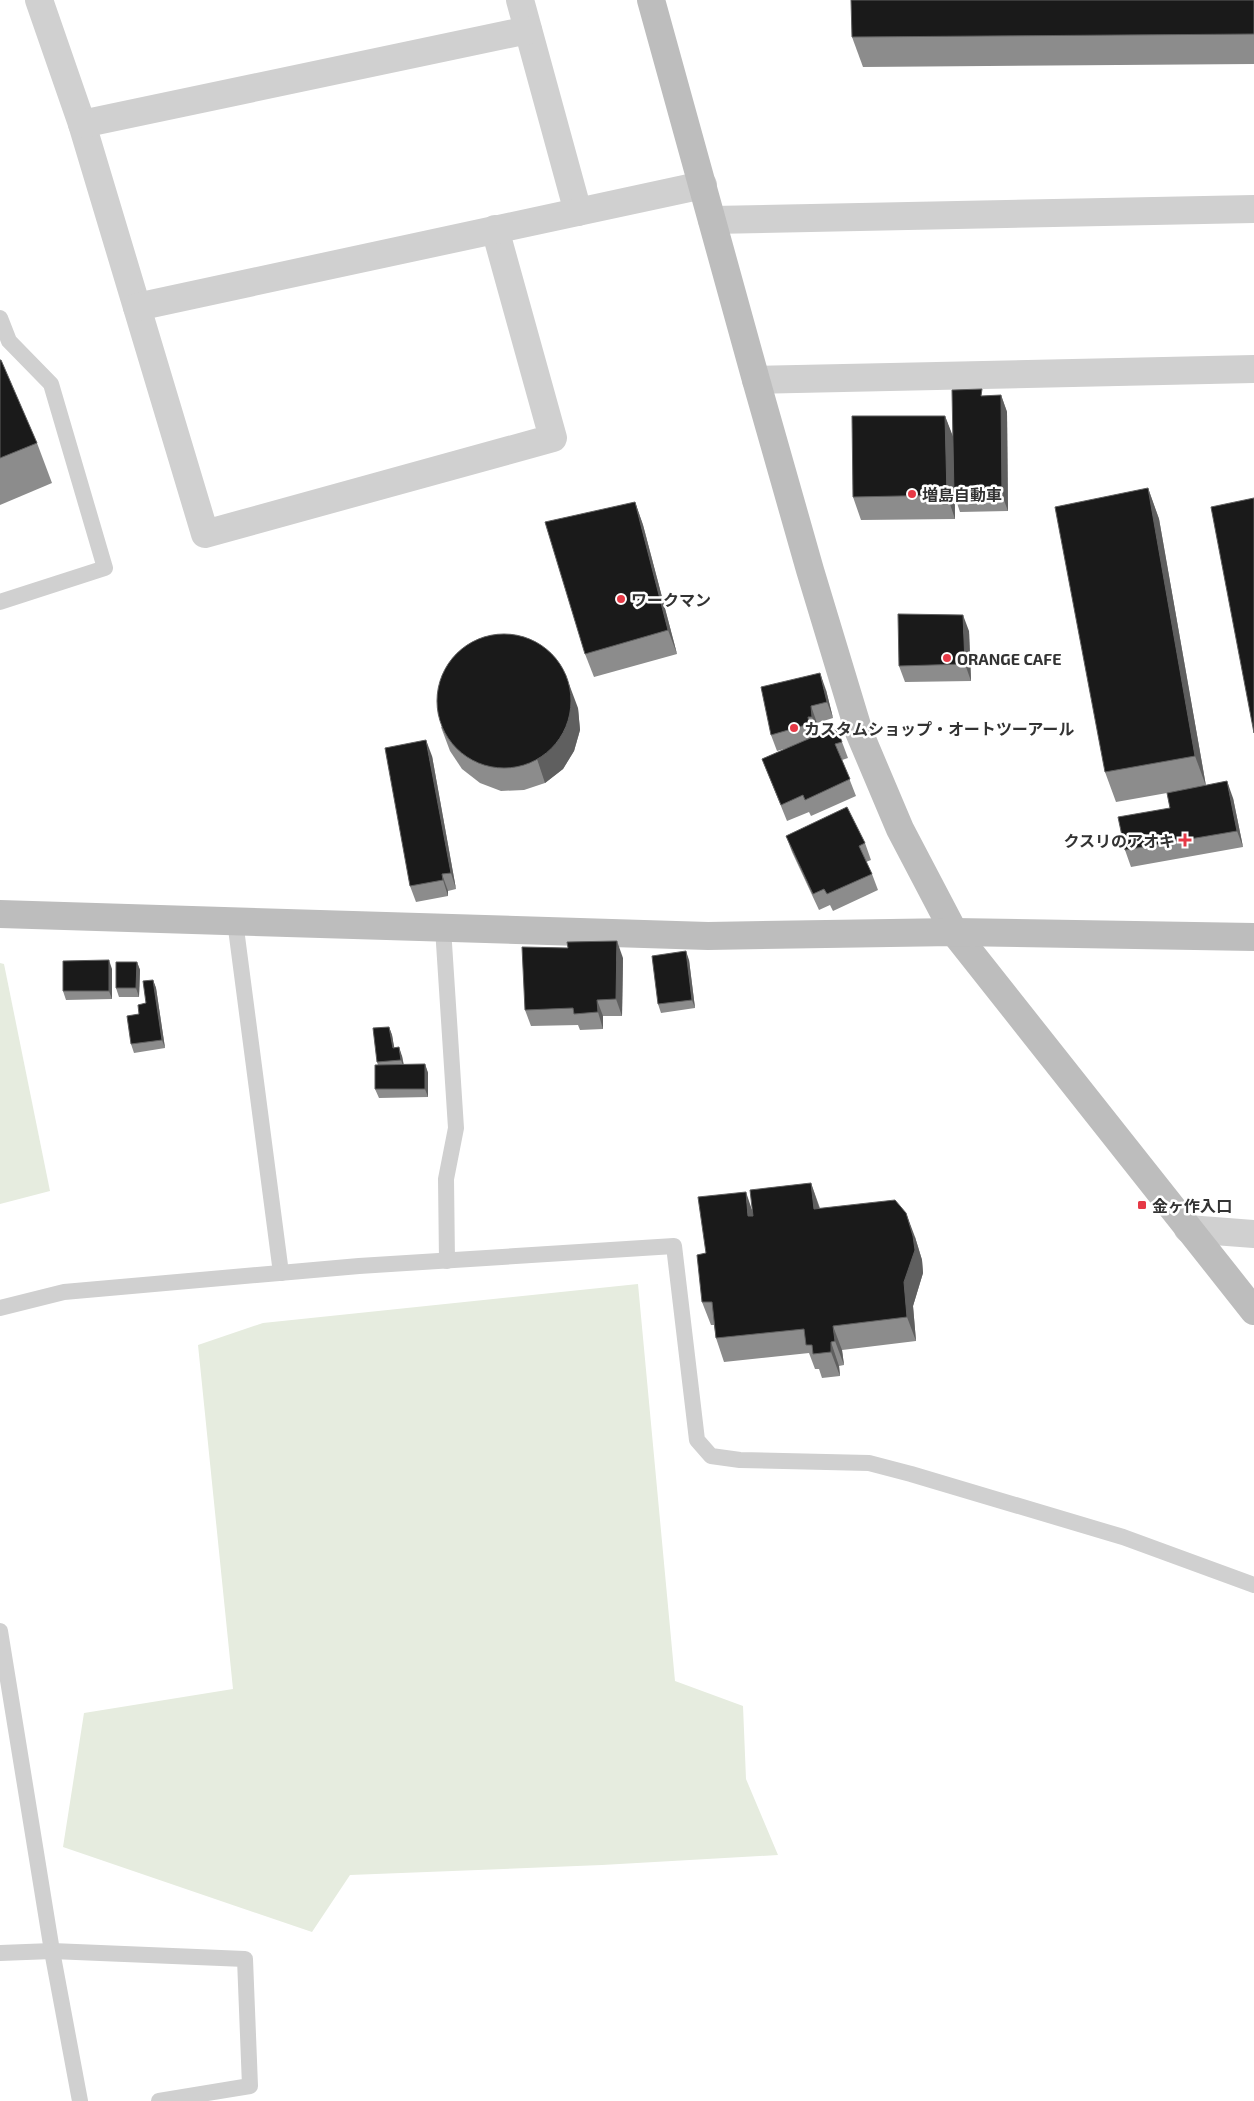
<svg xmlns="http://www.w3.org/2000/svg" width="1254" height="2101" font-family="'Exo 2','Noto Sans JP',sans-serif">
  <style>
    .green { fill: #e6ecdf }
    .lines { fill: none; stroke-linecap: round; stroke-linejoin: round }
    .lane { stroke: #d0d0d0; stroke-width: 16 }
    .street { stroke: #d0d0d0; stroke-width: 28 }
    .secondary { stroke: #bdbdbd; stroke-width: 28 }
    .wall { fill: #8c8c8c }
    .shaded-wall { fill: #5f5f5f }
    .building { fill: #1a1a1a; stroke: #5f5f5f }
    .poi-dot { fill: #e63946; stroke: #fff; stroke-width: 2 }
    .labels { text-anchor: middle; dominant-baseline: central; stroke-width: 5; stroke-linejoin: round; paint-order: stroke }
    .poi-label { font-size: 16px; font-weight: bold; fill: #333; stroke: #fff; text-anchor: start }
  </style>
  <rect width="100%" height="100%" fill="#fff"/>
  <!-- green -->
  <g class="green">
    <path d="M0 963 4 964 50 1191 0 1204Z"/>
    <path d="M638 1284 675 1681 743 1706 746 1779 778 1855 602 1865 350 1875 312 1932 63 1847 84 1713 233 1689 198 1345 263 1323Z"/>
  </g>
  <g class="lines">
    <!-- lane -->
    <g class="lane">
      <path d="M0 318 9 341 51 384 105 568 0 602"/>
      <path d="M235 921 281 1273"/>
      <path d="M443 928 456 1128 446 1179 447 1261"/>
      <path d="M0 1308 64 1292 359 1266 674 1246 697 1440 711 1456 740 1460 869 1463 911 1474 1123 1537 1254 1585"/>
      <path d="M0 1631 52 1951 80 2101"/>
      <path d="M0 1953 52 1951 245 1959 250 2086 159 2101"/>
    </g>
    <!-- street -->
    <g class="street">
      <path d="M39 0 82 124 205 534 553 438 495 229"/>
      <path d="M520 0 578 212"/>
      <path d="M82 124 528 30"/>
      <path d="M712 220 1254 209"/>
      <path d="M137 307 703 185"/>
      <path d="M756 380 1254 369"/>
      <path d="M1188 1229 1254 1234"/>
    </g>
    <!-- secondary -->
    <g class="secondary">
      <path d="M651 0 756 380 810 570 859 732 900 829 954 932 1254 1311"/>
      <path d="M0 914 708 936 954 932 1254 937"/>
    </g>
  </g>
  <!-- wall -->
  <g class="wall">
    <path d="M1254 0V64L863 67 852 37Z"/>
    <path d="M0 360 37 443 52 483 0 505Z"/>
    <path d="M1001 395 1007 412 1008 511 960 512 955 497V519L861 520 853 497 945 416 953 438 985 396Z"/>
    <path d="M1148 488 1159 519 1206 786 1233 798 1243 847 1131 867 1125 850 1170 808 1167 793 1116 802 1105 772Z"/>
    <path d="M635 502 643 525 677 654 594 677 585 654Z"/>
    <path d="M969 631 971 681 905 682 899 666Z"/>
    <path d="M826 690 833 718 817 723 818 733H814V737L842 742 848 758 842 760 856 796 811 816 809 812 787 821 762 759 788 748 777 751 771 735Z"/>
    <path d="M578 708 580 730 574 751 563 769 545 783 524 790 501 791 480 783 462 769 450 751 441 727Z"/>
    <path d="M432 756 456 889 448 891V896L416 902 410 886Z"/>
    <path d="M786 836 865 843 871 860 866 862 872 874 878 890 833 911 830 905 819 910 792 852Z"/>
    <path d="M623 958 622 1016H603V1029L580 1030 578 1025 531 1026 525 1010Z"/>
    <path d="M689 960 695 1008 661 1013 658 1004Z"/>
    <path d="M137 962 140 970 139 997H119L116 988Z"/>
    <path d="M112 969V999L66 1000 63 991Z"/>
    <path d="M153 980 156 988 165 1048 134 1053 131 1044 139 1014 146 1003Z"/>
    <path d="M389 1027 392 1035 394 1048 402 1056 404 1065 425 1064 428 1073V1097L379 1098 375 1089 378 1065 377 1062Z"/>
    <path d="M811 1183 820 1208 915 1237 922 1260 923 1273 913 1306 916 1341 842 1350 844 1365 839 1366 840 1376 822 1378 819 1369H815L809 1353 724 1362 716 1338 714 1325H711L702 1302 706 1253 752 1209Z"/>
  </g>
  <!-- shaded-wall -->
  <g class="shaded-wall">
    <path d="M1001 395 1007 412 1008 511 1002 495Z"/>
    <path d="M945 416 954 439 955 519 947 495Z"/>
    <path d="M1148 488 1159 519 1206 786 1195 756Z"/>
    <path d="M635 502 643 525 677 654 668 630Z"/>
    <path d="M963 615 969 631 971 681 965 664Z"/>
    <path d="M820 673 826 690 833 718 827 702Z"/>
    <path d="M569 684 578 708 580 730 574 751 563 769 545 783 537 759Z"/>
    <path d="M811 706 817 723 818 733 812 717Z"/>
    <path d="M808 717 814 733 815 740 809 724Z"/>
    <path d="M426 740 432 756 456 889 451 873Z"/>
    <path d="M1227 781 1233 798 1243 847 1237 831Z"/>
    <path d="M442 874 448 891V896L443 880Z"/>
    <path d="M617 941 623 958 622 1016 616 999Z"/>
    <path d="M686 951 689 960 695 1008 692 1000Z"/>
    <path d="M109 960 112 969V999L109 991Z"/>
    <path d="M137 962 140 970 139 997 136 988Z"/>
    <path d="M153 980 156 988 165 1048 162 1040Z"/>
    <path d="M597 1000 603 1016V1029L598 1012Z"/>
    <path d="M389 1027 392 1035 396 1057 393 1048Z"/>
    <path d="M399 1047 402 1056 404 1068 401 1060Z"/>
    <path d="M425 1064 428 1073V1097L425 1089Z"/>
    <path d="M811 1183 819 1207 822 1233 814 1209Z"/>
    <path d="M746 1192 754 1216H748Z"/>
    <path d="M906 1213 915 1237 922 1260 923 1273 913 1306 916 1341 907 1317 904 1282Z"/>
    <path d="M833 1326 842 1350 844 1365 835 1341Z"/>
    <path d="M831 1342 839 1366 840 1376 831 1352Z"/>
  </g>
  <!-- building -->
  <g class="building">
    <path d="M851 0H1254V34L852 37Z"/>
    <path d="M0 360H1L37 443 0 458Z"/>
    <path d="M982 389 981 396 1001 395 1002 495 954 496 952 390Z"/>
    <path d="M852 416H945L947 495 853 497Z"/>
    <path d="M1148 488 1195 756 1105 772 1055 507Z"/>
    <path d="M1254 498V733L1211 507Z"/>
    <path d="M635 502 668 630 585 654 545 522Z"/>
    <path d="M898 614 963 615 965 664 899 666Z"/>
    <circle cx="504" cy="701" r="67"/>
    <path d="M820 673 827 702 811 706 812 717H808L809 724 771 735 761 687Z"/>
    <path d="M837 729 842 742 835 744 850 779 805 800 803 795 781 805 762 759 829 730 831 732Z"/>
    <path d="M426 740 451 873 442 874 443 880 410 886 385 748Z"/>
    <path d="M1227 781 1237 831 1125 850 1118 817 1170 808 1167 793Z"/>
    <path d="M847 807 865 843 859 846 872 874 827 894 824 889 813 894 786 836Z"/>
    <path d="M617 941 616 999 597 1000 598 1012 574 1014 573 1008 525 1010 522 947 568 948 567 942Z"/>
    <path d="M686 951 692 1000 658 1004 652 956Z"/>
    <path d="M109 960V991H63V961Z"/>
    <path d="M116 962H137L136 988H116Z"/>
    <path d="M153 980 162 1040 131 1044 127 1016 139 1014 138 1005 146 1003 143 981Z"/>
    <path d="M389 1027 393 1048 399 1047 401 1060 377 1062 373 1028Z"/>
    <path d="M425 1064V1089H375V1065Z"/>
    <path d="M811 1183 814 1209 895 1200 906 1213 913 1236 915 1250 904 1282 907 1317 833 1326 835 1341 831 1342V1352L813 1354 812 1345H806L804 1329 716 1338 712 1302H702L697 1255 706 1253 698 1197 746 1192 748 1216H753L750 1190Z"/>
  </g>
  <!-- markers -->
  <g class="poi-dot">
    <circle cx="912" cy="494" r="5"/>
    <circle cx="621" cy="599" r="5"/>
    <circle cx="947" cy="658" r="5"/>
    <circle cx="794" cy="728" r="5"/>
    <path d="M1182.5 832.5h5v5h5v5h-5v5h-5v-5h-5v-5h5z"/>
    <rect x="1137" y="1200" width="10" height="10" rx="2.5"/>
  </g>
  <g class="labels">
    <!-- poi labels -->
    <g class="poi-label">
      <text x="922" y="494">増島自動車</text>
      <text x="631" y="599">ワークマン</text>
      <text x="957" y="658">ORANGE CAFE</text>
      <text x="804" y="728">カスタムショップ・オートツーアール</text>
      <text x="1175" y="840" text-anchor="end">クスリのアオキ</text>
      <text x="1152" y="1205">金ヶ作入口</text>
    </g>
  </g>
</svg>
